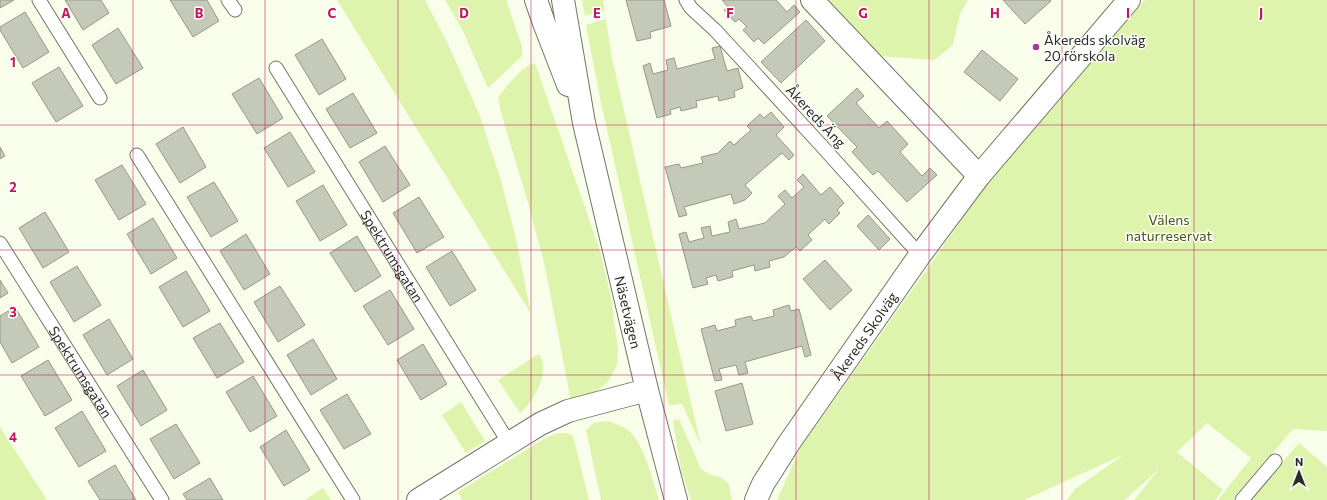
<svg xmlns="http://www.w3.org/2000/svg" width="1327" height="500" font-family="Commissioner,sans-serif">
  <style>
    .green { fill: #def4ad }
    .building { fill: #c4cab7; stroke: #949a88 }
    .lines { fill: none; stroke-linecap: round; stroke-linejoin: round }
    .service-casing { stroke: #717766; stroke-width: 15 }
    .minor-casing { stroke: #717766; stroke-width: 24 }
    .tertiary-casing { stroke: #717766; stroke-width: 24 }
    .service { stroke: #fff; stroke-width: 13 }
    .minor { stroke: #fff; stroke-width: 22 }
    .tertiary { stroke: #fff; stroke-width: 22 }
    .grid { fill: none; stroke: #c2185b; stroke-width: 1; stroke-opacity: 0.55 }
    .poi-dot { fill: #a43898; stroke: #fff; stroke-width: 1.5 }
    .labels { text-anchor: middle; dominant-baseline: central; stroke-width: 3; stroke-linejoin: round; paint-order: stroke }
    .poi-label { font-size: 14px; fill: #2a2d25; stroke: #fff; text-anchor: start }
    .street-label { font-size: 14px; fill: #2a2d25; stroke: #fff }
    .park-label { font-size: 14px; fill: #485a0b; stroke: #fff }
    .grid-label { font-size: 13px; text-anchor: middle; font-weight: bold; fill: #c2185b; stroke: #fff; stroke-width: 3; stroke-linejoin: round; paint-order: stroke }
  </style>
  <rect width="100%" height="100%" fill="#f8feea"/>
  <!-- green -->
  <g class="green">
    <path d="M337 0H425L448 44 480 116 502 184 516 239 531 314Z"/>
    <path d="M445 0H506L522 46V56L488 88 462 29Z"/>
    <path d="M582 0H603L605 11 585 16Z"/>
    <path d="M823 0H968L960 14 953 45 934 60 879 56Z"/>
    <path d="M1145 0H1327V431L1293 429 1233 500H1218L1251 458 1207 423 1177 452 1223 490 1215 500H1134L1160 468 1125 500H1067L1075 489 1123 455 1024 500H777L801 447 990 180 1060 96Z"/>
    <path d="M606 19 612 58 701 446 682 404 669 405 601 103 586 25Z"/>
    <path d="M535 63 600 251 611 297 618 350 617 365 608 382 594 393 571 401 545 267 528 203 500 109 498 97C506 87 523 65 535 63Z"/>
    <path d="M537 355H540C550 373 534 401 520 413L498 380Z"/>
    <path d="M461 402 485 441 466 453 442 415Z"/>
    <path d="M679 419 701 469 711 475 721 477 729 484 732 500H691L681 470 673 421Z"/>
    <path d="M608 421C616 424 624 426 630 432 644 444 653 482 659 500H601L586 430 594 423Z"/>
    <path d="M0 427 47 500H0Z"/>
    <path d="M558 433H567L573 436 589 500H462L458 492 547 437Z"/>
    <path d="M1299 443 1327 467V500H1250Z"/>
    <path d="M323 488 331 500H305Z"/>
  </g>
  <!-- building -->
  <g class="building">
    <path d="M0 0H14L0 8Z"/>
    <path d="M65 0H101L109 13 83 30Z"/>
    <path d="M170 0H207L219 21 193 37Z"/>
    <path d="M626 0H664L671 26 650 32 651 38 637 41Z"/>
    <path d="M722 0H776L787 12 794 5 800 12 764 44 758 38 754 42 743 30 747 27 739 19 735 22 724 10 728 7Z"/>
    <path d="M1003 0H1050L1051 1 1025 24Z"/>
    <path d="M25 12 49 52 23 68 0 30V27Z"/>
    <path d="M806 20 825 41 781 83 761 62Z"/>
    <path d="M118 28 143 68 116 84 92 45Z"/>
    <path d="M322 39 346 79 319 95 295 55Z"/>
    <path d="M720 46 727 71 738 68 743 88 734 91 735 97 719 101 718 96 696 101 697 107 681 111 680 107 670 110 671 114 657 118 643 66 650 63 653 74 668 70 666 60 674 58 677 69 715 59 712 48Z"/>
    <path d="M982 50 1018 79 1000 101 964 72Z"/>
    <path d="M59 67 83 106 56 122 32 83Z"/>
    <path d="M259 78 283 118 257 134 232 94Z"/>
    <path d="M857 88 864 96 856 103 879 128 887 121 908 144 900 152 922 176 930 168 937 175 907 202 878 171 873 175 852 152 857 147 827 116Z"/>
    <path d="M353 93 377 133 350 148 326 109Z"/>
    <path d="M771 112 784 127 776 135 794 155 789 160 782 153 745 185 752 193 745 200 734 204 731 194 684 207 687 215 679 217 665 167 679 164 681 168 703 163 701 157 718 153 730 141 734 145 751 130 747 126 760 114 764 118Z"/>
    <path d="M183 127 206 167 180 183 156 144Z"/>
    <path d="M290 132 315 172 288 187 264 148Z"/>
    <path d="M385 146 410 185 383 202 359 162Z"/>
    <path d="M0 147 5 156 0 159Z"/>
    <path d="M122 165 146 204 119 220 95 180Z"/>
    <path d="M803 174 821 195 830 187 844 203 837 210 840 213 829 224 825 219 808 235 812 240 800 251 796 247 784 257 769 261 770 267 755 271 754 265 732 271 733 277 718 281 716 275 706 278 708 284 693 288 679 234 686 232 689 242 704 238 701 228 710 226 712 236 730 232 728 222 736 219 739 229 765 223 785 204 778 196 785 190 792 198 804 187 797 180Z"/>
    <path d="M214 182 238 221 211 237 187 197Z"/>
    <path d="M323 185 347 225 320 241 296 201Z"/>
    <path d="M419 197 444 237 417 253 393 213Z"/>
    <path d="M45 212 69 252 43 268 19 228Z"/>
    <path d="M868 215 890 239 879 250 857 226Z"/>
    <path d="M153 218 177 258 151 274 127 234Z"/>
    <path d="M246 234 270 274 244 290 220 251Z"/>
    <path d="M357 236 381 276 355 292 330 253Z"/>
    <path d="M452 251 476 290 450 306 426 267Z"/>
    <path d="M825 260 852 290 830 310 803 279Z"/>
    <path d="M77 266 101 305 74 322 50 282Z"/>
    <path d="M186 271 210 311 183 327 159 287Z"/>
    <path d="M0 280 8 293 0 298Z"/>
    <path d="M280 286 305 325 278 342 254 302Z"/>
    <path d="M390 290 414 329 388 345 363 306Z"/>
    <path d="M789 305 791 311 799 309 811 355 805 357 802 346 745 362 748 373 739 375 736 365 719 369 722 380 715 381 701 329 715 325 717 331 736 326 735 320 751 316 753 321 774 316 773 310Z"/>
    <path d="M15 307 39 347 12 363 0 342V316Z"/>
    <path d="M109 319 133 359 107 375 83 335Z"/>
    <path d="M220 323 244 362 217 378 193 338Z"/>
    <path d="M313 339 337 379 311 395 287 355Z"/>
    <path d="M423 344 447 384 421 400 397 360Z"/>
    <path d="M48 360 72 400 45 416 21 376Z"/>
    <path d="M143 370 167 410 141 426 117 386Z"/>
    <path d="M253 376 277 416 250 432 226 392Z"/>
    <path d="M742 383 753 424 726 431 715 391Z"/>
    <path d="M347 394 371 434 344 449 320 410Z"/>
    <path d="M82 411 106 451 79 467 55 428Z"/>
    <path d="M176 424 200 463 174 479 150 439Z"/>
    <path d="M286 430 310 470 284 486 260 447Z"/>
    <path d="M115 465 136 500H100L88 481Z"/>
    <path d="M210 478 223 500H187L183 494Z"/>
  </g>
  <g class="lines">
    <!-- service casing -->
    <g class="service-casing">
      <g id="service">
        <path d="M39 0 100 98"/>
        <path d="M228 0 235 10"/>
        <path d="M686 0 691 8 715 30 820 144 920 255"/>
        <path id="s1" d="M276 68 509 443"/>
        <path d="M137 155 353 500"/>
        <path id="s2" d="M0 243 162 500"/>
        <path d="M1242 500 1275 461"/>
      </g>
    </g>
    <!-- minor casing -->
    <g class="minor-casing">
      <g id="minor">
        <path d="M812 0 979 176"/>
        <path d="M418 500 540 424 568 411 647 390"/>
        <path id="s3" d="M756 500 763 484 789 443 920 255 979 176 1129 0"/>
      </g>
    </g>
    <!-- tertiary casing -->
    <g class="tertiary-casing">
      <g id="tertiary">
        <path d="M536 0 544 23 568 85"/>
        <path id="s4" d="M563 0 584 123 647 390 676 500"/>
      </g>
    </g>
    <!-- service -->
    <use href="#service" class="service"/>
    <!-- minor -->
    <use href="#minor" class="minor"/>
    <!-- tertiary -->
    <use href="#tertiary" class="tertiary"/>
  </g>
  <!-- grid -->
  <path class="grid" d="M133 0V500M265 0V500M398 0V500M531 0V500M664 0V500M796 0V500M929 0V500M1062 0V500M1194 0V500M0 125H1327M0 250H1327M0 375H1327"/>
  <!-- markers -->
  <circle class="poi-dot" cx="1036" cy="47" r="4"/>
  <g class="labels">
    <!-- poi labels -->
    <g class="poi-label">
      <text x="1044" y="39">Åkereds skolväg<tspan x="1044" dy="16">20 förskola</tspan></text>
    </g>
    <!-- street labels -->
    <g class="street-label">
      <text transform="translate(816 116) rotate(47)">Åkereds Äng</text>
      <text stroke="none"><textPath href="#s1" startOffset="221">Spektrumsgatan</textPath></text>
      <text stroke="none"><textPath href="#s4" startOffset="319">Näsetvägen</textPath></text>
      <text stroke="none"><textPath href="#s3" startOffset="197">Åkereds Skolväg</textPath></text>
      <text stroke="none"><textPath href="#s2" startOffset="152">Spektrumsgatan</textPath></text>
    </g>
    <!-- park labels -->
    <g class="park-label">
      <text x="1169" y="219">Välens<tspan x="1169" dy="16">naturreservat</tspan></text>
    </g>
  </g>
  <g class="grid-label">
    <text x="66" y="18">A</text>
    <text x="199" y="18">B</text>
    <text x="332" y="18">C</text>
    <text x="464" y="18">D</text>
    <text x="597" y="18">E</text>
    <text x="730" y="18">F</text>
    <text x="863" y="18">G</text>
    <text x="995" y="18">H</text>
    <text x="1128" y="18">I</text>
    <text x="1261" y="18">J</text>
    <text x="13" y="67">1</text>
    <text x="13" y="192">2</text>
    <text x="13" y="317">3</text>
    <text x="13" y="442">4</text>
  </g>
  <!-- north arrow -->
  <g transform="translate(1299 472)" stroke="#ffffff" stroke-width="3" paint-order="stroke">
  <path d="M0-3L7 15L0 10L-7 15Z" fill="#2a2d25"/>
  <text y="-6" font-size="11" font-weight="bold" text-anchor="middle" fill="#2a2d25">N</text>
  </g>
</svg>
